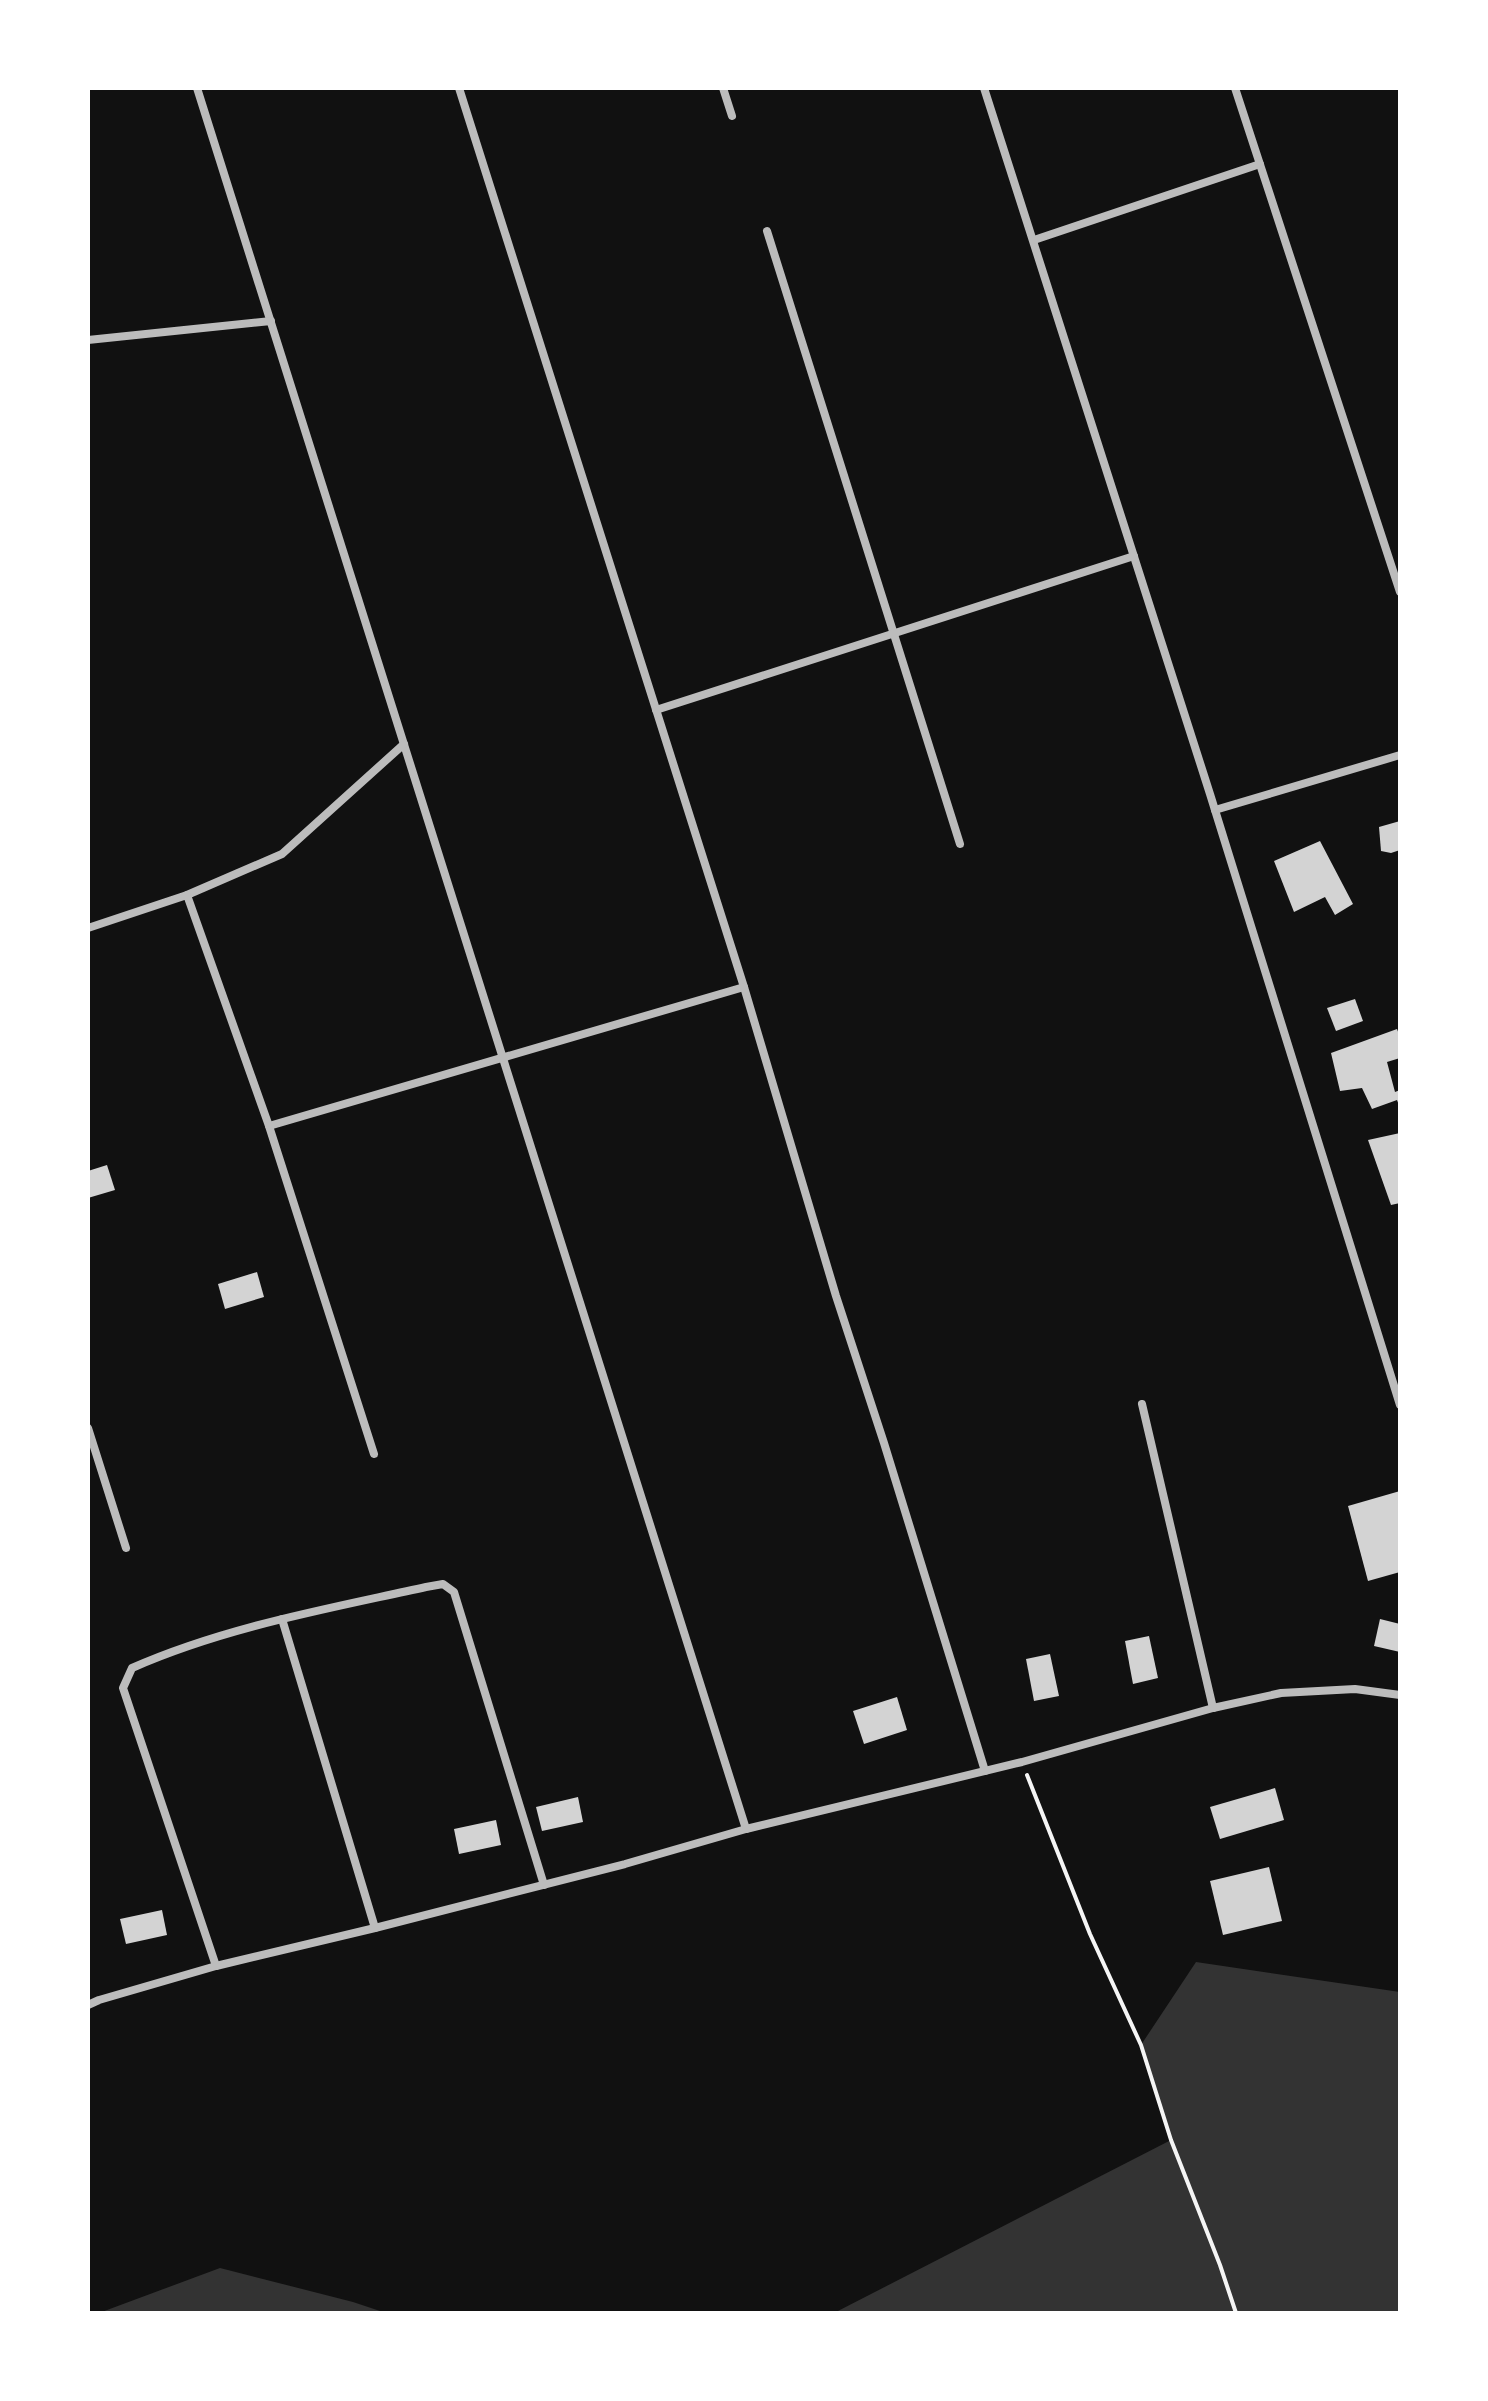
<svg xmlns="http://www.w3.org/2000/svg" width="1488" height="2401" font-family="Jost,sans-serif">
  <style>
    .water { fill: #333 }
    .building { fill: #d3d3d3 }
    .lines { fill: none; stroke-linecap: round; stroke-linejoin: round }
    .path { stroke: #f5f5f5; stroke-width: 4 }
    .minor { stroke: #bcbcbc; stroke-width: 8 }
  </style>
  <rect width="100%" height="100%" fill="#111"/>
  <!-- water -->
  <g class="water">
    <path d="M1196 1962 1400 1992V2313H834L1171 2140 1141 2045Z"/>
    <path d="M220 2268 353 2302 386 2313H99Z"/>
  </g>
  <!-- building -->
  <g class="building">
    <path d="M1400 821V850L1391 853 1381 851 1379 827Z"/>
    <path d="M1320 841 1353 904 1335 915 1325 897 1294 912 1274 861Z"/>
    <path d="M1355 999 1363 1021 1336 1031 1327 1008Z"/>
    <path d="M1397 1029 1400 1037V1058L1387 1062 1395 1092 1400 1090V1108L1397 1100 1372 1109 1362 1088 1340 1091 1331 1053Z"/>
    <path d="M1400 1133V1203L1391 1205 1368 1140Z"/>
    <path d="M107 1165 115 1190 88 1198V1171Z"/>
    <path d="M257 1272 264 1297 225 1309 218 1284Z"/>
    <path d="M1400 1491V1572L1368 1581 1348 1506Z"/>
    <path d="M1380 1619 1400 1624V1652L1374 1646Z"/>
    <path d="M1149 1636 1158 1678 1133 1684 1125 1641Z"/>
    <path d="M1050 1654 1059 1696 1034 1701 1026 1659Z"/>
    <path d="M897 1697 907 1730 864 1744 853 1711Z"/>
    <path d="M1275 1788 1284 1820 1220 1839 1210 1807Z"/>
    <path d="M578 1797 583 1822 542 1831 536 1807Z"/>
    <path d="M496 1820 501 1845 459 1854 454 1829Z"/>
    <path d="M1269 1867 1282 1921 1223 1935 1210 1881Z"/>
    <path d="M162 1910 167 1935 126 1944 120 1919Z"/>
  </g>
  <g class="lines">
    <!-- path -->
    <path class="path" d="M1027 1775 1090 1934 1141 2045 1171 2140 1220 2265 1236 2313"/>
    <!-- minor -->
    <g class="minor">
      <path d="M197 88 746 1829"/>
      <path d="M459 88 744 987 836 1296 884 1443 985 1771"/>
      <path d="M723 88 732 116"/>
      <path d="M984 88 1210 794 1400 1405"/>
      <path d="M1235 88 1400 592"/>
      <path d="M767 231 960 844"/>
      <path d="M1034 240 1260 164"/>
      <path d="M88 340 271 321"/>
      <path d="M656 710 1134 556"/>
      <path d="M1215 810 1400 755"/>
      <path d="M187 895 282 854 404 744"/>
      <path d="M88 928 187 895 269 1126"/>
      <path d="M1142 1404 1213 1708"/>
      <path d="M88 1428 126 1548"/>
      <path d="M374 1454 269 1126 744 987"/>
      <path d="M282 1619 375 1928"/>
      <path d="M216 1966 123 1688 132 1668C225 1627 327 1609 426 1587L443 1584 454 1592 544 1885"/>
      <path d="M88 2005 99 2000 216 1966 375 1928 625 1864 746 1829 1022 1762 1213 1708 1281 1693 1355 1689 1400 1695"/>
    </g>
  </g>
  <!-- border -->
  <rect width="1488" height="2401" fill="none" stroke="#ffffff" stroke-width="180"/>
</svg>
